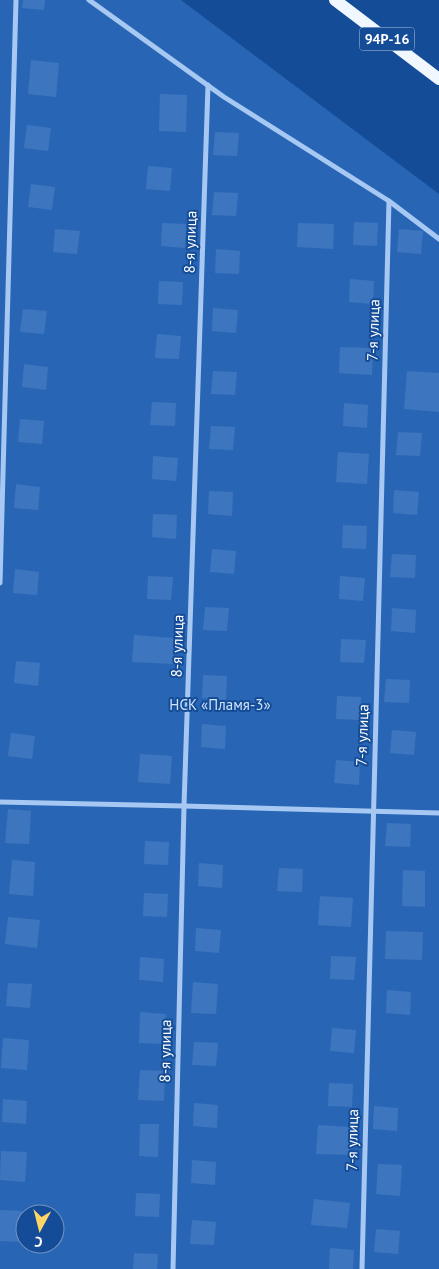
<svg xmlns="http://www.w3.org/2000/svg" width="439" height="1269" font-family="'PT Sans',sans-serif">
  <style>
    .green { fill: #2866b5; fill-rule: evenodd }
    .building { fill: #3d76be }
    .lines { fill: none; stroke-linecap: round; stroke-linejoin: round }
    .minor { stroke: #a7c8f2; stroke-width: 5 }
    .primary { stroke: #f1f7ff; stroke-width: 12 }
    .labels { text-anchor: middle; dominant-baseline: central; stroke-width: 4; stroke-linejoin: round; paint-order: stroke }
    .shield { fill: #154c97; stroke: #b9c9e0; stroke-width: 1 }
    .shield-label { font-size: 14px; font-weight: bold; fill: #fff }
    .street-label { font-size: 15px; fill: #fff; stroke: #154c97 }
    .park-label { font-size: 15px; fill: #cee3fc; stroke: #154c97 }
  </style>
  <rect width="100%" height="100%" fill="#154c97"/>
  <!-- green -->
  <path class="green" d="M0 0H181L439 194V1269H0ZM25 1214H55V1244H25Z"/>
  <!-- building -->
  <g class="building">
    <path d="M23 0H45L44 10 22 8Z"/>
    <path d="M31 60 59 63 56 97 28 94Z"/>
    <path d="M160 94 187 95 186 132 159 131Z"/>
    <path d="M27 125 51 128 48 151 24 148Z"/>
    <path d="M215 132 239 133 237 156 213 155Z"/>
    <path d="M148 166 172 168 170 191 146 189Z"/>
    <path d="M31 184 55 187 52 210 28 207Z"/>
    <path d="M214 192 238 193 236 216 212 215Z"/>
    <path d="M354 222 378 223 377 246 353 245Z"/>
    <path d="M162 223 186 224 185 248 161 246Z"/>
    <path d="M298 223 334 224 333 249 297 247Z"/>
    <path d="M55 229 80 231 77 254 53 252Z"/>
    <path d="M399 229 423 231 421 254 397 252Z"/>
    <path d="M216 249 240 251 239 274 215 273Z"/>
    <path d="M350 279 374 281 373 304 349 302Z"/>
    <path d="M159 281 183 282 182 305 158 304Z"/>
    <path d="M213 308 238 310 236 333 212 331Z"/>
    <path d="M23 309 47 311 44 334 20 332Z"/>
    <path d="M157 334 181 336 179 359 155 358Z"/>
    <path d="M340 347 373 348 372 375 339 373Z"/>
    <path d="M24 364 48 367 46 390 22 387Z"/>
    <path d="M213 371 237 372 235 395 211 394Z"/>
    <path d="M407 371 439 373V412L404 409Z"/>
    <path d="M152 402 176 403 175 426 150 425Z"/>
    <path d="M344 403 368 405 367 428 343 426Z"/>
    <path d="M20 419 44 421 42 444 18 442Z"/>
    <path d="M211 426 235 427 233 450 209 449Z"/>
    <path d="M398 432 422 433 420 456 396 455Z"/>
    <path d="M338 452 369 454 367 484 336 482Z"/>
    <path d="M153 456 178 458 176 481 152 479Z"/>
    <path d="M16 484 40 487 38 510 14 508Z"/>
    <path d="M394 490 419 492 417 515 393 513Z"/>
    <path d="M209 491 233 492 232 516 208 514Z"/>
    <path d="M153 514 177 515 176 539 152 537Z"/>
    <path d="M343 525 367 526 366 549 342 548Z"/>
    <path d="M212 549 236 551 234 574 210 572Z"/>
    <path d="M392 554 416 555 415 578 390 577Z"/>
    <path d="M15 569 39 572 37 595 13 593Z"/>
    <path d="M148 576 173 577 171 600 147 599Z"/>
    <path d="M340 576 365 578 363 601 339 599Z"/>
    <path d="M205 607 229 608 227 631 203 630Z"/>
    <path d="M392 608 416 610 415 633 391 631Z"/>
    <path d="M134 635 174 638 173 664 132 662Z"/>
    <path d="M341 639 366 640 364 663 340 662Z"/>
    <path d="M16 661 40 663 38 686 14 683Z"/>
    <path d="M203 675 227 676 226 700 202 698Z"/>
    <path d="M386 679 410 680 409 703 384 702Z"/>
    <path d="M337 696 361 697 360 720 336 719Z"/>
    <path d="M202 724 226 726 225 749 201 747Z"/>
    <path d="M392 730 416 732 414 755 390 753Z"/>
    <path d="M11 733 35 736 32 759 8 756Z"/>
    <path d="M140 754 172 756 170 784 138 782Z"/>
    <path d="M336 760 360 762 359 785 334 783Z"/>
    <path d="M8 809 31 811 29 844 5 843Z"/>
    <path d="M387 823 411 824 410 847 385 846Z"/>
    <path d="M145 841 169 842 168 865 144 864Z"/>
    <path d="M12 860 35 862 33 896 9 894Z"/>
    <path d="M199 863 223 865 222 888 198 886Z"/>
    <path d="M279 868 303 869 302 892 277 891Z"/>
    <path d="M403 870 425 871V907L402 906Z"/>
    <path d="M144 893 168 894 167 917 143 916Z"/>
    <path d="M320 896 353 898 351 927 318 925Z"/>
    <path d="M8 917 40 920 37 948 5 944Z"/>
    <path d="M196 928 221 930 219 953 195 951Z"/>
    <path d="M386 931 423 932 422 960 385 959Z"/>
    <path d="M331 956 356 957 354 980 330 979Z"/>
    <path d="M140 957 164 959 163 982 139 980Z"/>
    <path d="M193 982 218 984 216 1014 191 1013Z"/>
    <path d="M8 983 32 984 30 1008 6 1006Z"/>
    <path d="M387 990 411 992 410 1015 386 1013Z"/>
    <path d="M140 1012 166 1014 164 1044 139 1043Z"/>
    <path d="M332 1028 356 1030 354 1053 330 1051Z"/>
    <path d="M3 1038 29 1040 27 1070 1 1068Z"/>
    <path d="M194 1042 218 1043 216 1066 192 1065Z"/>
    <path d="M140 1070 165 1071 164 1101 138 1100Z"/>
    <path d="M329 1083 353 1084 352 1107 328 1106Z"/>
    <path d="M3 1099 27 1101 26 1124 2 1122Z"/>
    <path d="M194 1103 218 1105 217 1128 193 1126Z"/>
    <path d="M374 1106 398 1108 397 1131 373 1129Z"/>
    <path d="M140 1124H159L158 1157 139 1156Z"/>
    <path d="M318 1125 351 1127 349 1155 316 1154Z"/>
    <path d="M1 1151 27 1152 25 1182 0 1180Z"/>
    <path d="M192 1160 216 1162 215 1185 191 1183Z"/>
    <path d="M378 1164 402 1165 400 1196 376 1194Z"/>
    <path d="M136 1193 160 1194 159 1217 135 1216Z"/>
    <path d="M314 1199 350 1203 347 1228 311 1225Z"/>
    <path d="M0 1210 22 1211 20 1242 0 1241Z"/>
    <path d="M192 1220 216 1222 214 1245 190 1244Z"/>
    <path d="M376 1229 400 1231 398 1254 374 1252Z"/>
    <path d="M330 1248 354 1250 353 1269H329Z"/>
    <path d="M134 1253 158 1254 157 1269H133Z"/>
  </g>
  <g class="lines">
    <!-- minor -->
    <g class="minor">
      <path d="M89 0 224 97 389 201 439 239"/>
      <path d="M0 583 16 0"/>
      <path d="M0 802 184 806 439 813"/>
      <path d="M173 1269 184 806 208 85"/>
      <path d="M362 1269 389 201"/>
    </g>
    <!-- primary -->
    <path class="primary" d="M335 0 439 79"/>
  </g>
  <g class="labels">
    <!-- shield labels -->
    <rect class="shield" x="359.5" y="27.5" width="55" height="23" rx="4"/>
    <g class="shield-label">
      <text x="387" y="39">94Р-16</text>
    </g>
    <!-- street labels -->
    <g class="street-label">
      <text transform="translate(190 242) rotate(-88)">8-я улица</text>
      <text transform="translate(373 330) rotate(-88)">7-я улица</text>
      <text transform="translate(177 646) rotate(-88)">8-я улица</text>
      <text transform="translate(362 735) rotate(-88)">7-я улица</text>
      <text transform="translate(165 1051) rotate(-89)">8-я улица</text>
      <text transform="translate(352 1140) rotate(-89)">7-я улица</text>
    </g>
    <!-- park labels -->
    <g class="park-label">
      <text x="220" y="704">НСК «Пламя-3»</text>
    </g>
  </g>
  <!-- north arrow -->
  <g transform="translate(40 1229) rotate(187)"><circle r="24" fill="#154c97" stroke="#7394c1"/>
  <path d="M0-4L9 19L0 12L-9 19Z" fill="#ffd567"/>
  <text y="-8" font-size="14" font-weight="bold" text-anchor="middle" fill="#ffffff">С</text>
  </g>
</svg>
